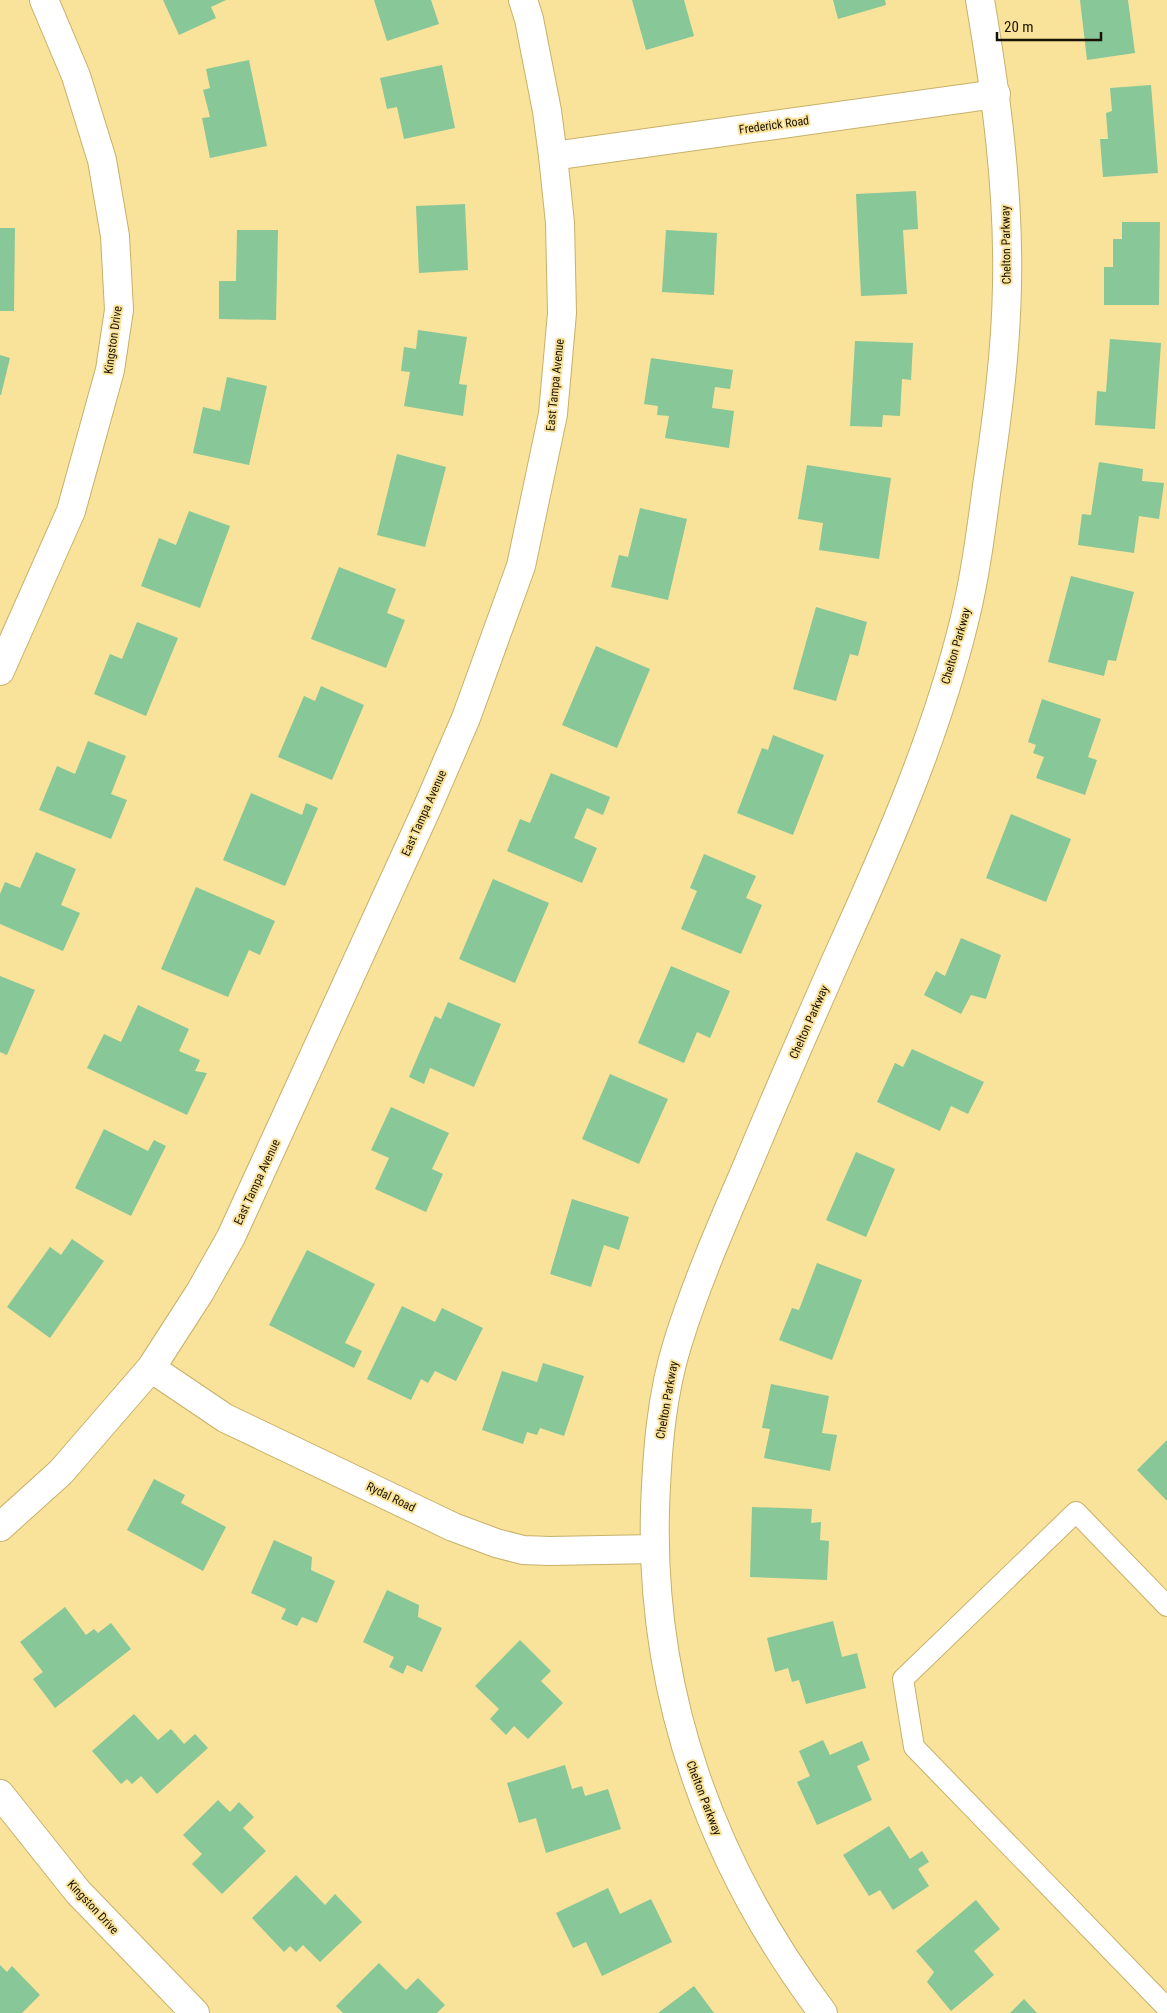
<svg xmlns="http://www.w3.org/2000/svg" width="1167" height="2013" font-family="'Roboto Condensed',sans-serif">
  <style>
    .building { fill: #87c798 }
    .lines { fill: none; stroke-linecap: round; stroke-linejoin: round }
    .service-casing { stroke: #c7b16a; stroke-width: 22 }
    .minor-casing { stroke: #c7b16a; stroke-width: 30 }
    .service { stroke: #fff; stroke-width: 20 }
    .minor { stroke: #fff; stroke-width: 28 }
    .labels { text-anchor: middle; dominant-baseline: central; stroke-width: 4; stroke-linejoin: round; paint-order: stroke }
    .street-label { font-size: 12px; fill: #1a1200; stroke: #f9e29a }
  </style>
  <rect width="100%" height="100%" fill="#f9e29a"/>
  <!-- building -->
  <g class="building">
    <path d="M163 0H226L211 7 216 18 179 35Z"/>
    <path d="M374 0H431L439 24 387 41Z"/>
    <path d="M632 0H684L694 36 646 50Z"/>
    <path d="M833 0H885L886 5 838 19Z"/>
    <path d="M1080 0H1128L1135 53 1087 60Z"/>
    <path d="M249 60 267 146 210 158 202 118 210 117 203 90 210 88 206 69Z"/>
    <path d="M442 65 455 128 404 139 397 107 387 109 380 78Z"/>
    <path d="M1151 85 1158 173 1103 177 1100 139H1108L1106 113 1112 111 1110 88Z"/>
    <path d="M916 191 918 229 903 230 907 294 861 296 856 194Z"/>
    <path d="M465 204 468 270 419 273 416 206Z"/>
    <path d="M1122 222H1160L1159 305H1104V267H1113V239H1122Z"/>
    <path d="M0 228H15L14 311H0Z"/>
    <path d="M237 230H278L276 320 219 319V281H236Z"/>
    <path d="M666 230 717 233 714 295 662 292Z"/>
    <path d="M418 330 467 337 459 384 467 385 463 416 404 406 410 372 401 371 404 347 416 349Z"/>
    <path d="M1110 339 1161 343 1155 429 1095 425 1097 391 1106 392Z"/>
    <path d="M855 341 913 343 911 380 902 379 900 416 883 415 882 427 850 426Z"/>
    <path d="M0 355 10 358 1 395H0Z"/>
    <path d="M651 358 733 370 730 389 715 387 712 408 734 411 729 448 665 438 669 416 657 415 658 406 644 404Z"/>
    <path d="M227 377 267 386 249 465 193 453 203 407 220 411Z"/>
    <path d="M397 454 446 467 425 547 377 535Z"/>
    <path d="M1099 462 1143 469 1142 481 1164 483 1159 519 1139 516 1134 553 1078 545 1082 514 1091 515Z"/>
    <path d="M807 465 891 478 879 559 819 550 823 523 798 519Z"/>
    <path d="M640 508 687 519 668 600 611 587 619 555 628 557Z"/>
    <path d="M189 511 230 526 200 608 141 586 159 538 176 545Z"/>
    <path d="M339 567 396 589 387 613 405 620 386 668 311 639Z"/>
    <path d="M1071 576 1134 592 1116 661 1108 660 1104 676 1048 662Z"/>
    <path d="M816 607 867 622 858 656 850 654 836 701 793 689Z"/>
    <path d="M137 622 178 638 146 716 94 694 110 654 122 659Z"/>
    <path d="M596 646 650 669 617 748 562 725Z"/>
    <path d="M321 686 364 705 332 780 278 757 304 696 315 701Z"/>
    <path d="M1042 699 1101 719 1088 757 1097 760 1085 795 1036 778 1044 757 1033 753 1036 745 1028 742Z"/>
    <path d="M773 735 824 755 793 835 737 813 762 748 768 750Z"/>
    <path d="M88 741 126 756 111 794 127 800 111 839 39 810 57 766 75 774Z"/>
    <path d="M551 773 610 797 603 815 587 808 574 838 597 848 582 883 507 851 520 819 530 823Z"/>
    <path d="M251 793 302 815 306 803 318 808 285 886 223 860Z"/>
    <path d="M1011 814 1071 839 1046 902 986 878Z"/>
    <path d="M36 852 76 869 61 905 80 913 63 951 0 924V894L5 882 20 888Z"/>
    <path d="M704 854 756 876 746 898 762 905 741 954 681 929 697 891 690 888Z"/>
    <path d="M493 879 549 903 515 983 459 959Z"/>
    <path d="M196 887 275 921 260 955 249 950 228 997 161 969Z"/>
    <path d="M961 938 1001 955 986 999 971 995 961 1014 924 995 936 971 945 976Z"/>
    <path d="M671 966 730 991 710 1038 697 1032 684 1063 638 1043Z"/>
    <path d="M0 976 35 990 7 1055 0 1052Z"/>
    <path d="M448 1002 501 1024 474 1087 430 1068 424 1084 409 1077 435 1016 441 1019Z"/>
    <path d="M138 1005 189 1029 179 1051 200 1060 195 1071 207 1073 187 1115 87 1068 104 1034 121 1042Z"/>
    <path d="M912 1049 984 1082 968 1114 951 1106 940 1131 877 1102 895 1063 903 1067Z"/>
    <path d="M610 1074 668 1099 639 1164 582 1139Z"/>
    <path d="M391 1107 449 1133 432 1169 443 1174 426 1212 375 1189 389 1158 371 1150Z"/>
    <path d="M104 1129 148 1151 154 1140 166 1146 131 1216 75 1188Z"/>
    <path d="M856 1152 895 1169 866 1237 826 1220Z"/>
    <path d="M572 1199 629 1217 619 1250 604 1245 591 1287 550 1274Z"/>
    <path d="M72 1239 104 1261 50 1338 7 1307 50 1247 61 1255Z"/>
    <path d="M307 1250 375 1284 345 1343 362 1351 354 1368 269 1325Z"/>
    <path d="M817 1263 862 1280 832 1360 779 1340 792 1308 799 1310Z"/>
    <path d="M402 1306 435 1322 442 1308 483 1328 456 1381 435 1371 428 1383 421 1379 411 1400 367 1379Z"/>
    <path d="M543 1363 584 1376 564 1436 540 1428 537 1435 527 1432 523 1444 482 1430 502 1371 537 1382Z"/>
    <path d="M771 1384 829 1396 822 1433 837 1435 830 1471 764 1458 770 1429 762 1428Z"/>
    <path d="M1167 1440V1501L1137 1470Z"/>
    <path d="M154 1479 185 1495 181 1503 226 1527 203 1571 127 1530Z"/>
    <path d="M752 1507 812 1509 811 1523 821 1522 820 1540 829 1541 827 1580 750 1577Z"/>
    <path d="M274 1540 312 1557 311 1570 335 1581 317 1623 302 1617 297 1626 281 1619 286 1609 251 1593Z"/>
    <path d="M387 1590 419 1605 418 1617 442 1628 422 1672 407 1665 403 1674 389 1667 394 1657 363 1642Z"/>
    <path d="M65 1607 86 1635 94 1629 98 1633 111 1623 131 1649 55 1708 33 1679 43 1672 20 1642Z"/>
    <path d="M833 1621 842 1657 857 1653 866 1688 806 1704 799 1680 792 1682 788 1668 775 1672 767 1638Z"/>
    <path d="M520 1640 551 1671 541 1681 563 1703 528 1739 514 1726 506 1735 490 1719 499 1709 475 1686Z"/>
    <path d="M134 1714 158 1740 171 1729 184 1744 195 1734 208 1748 157 1794 141 1776 132 1784 127 1779 121 1784 92 1751Z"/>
    <path d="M823 1740 830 1755 862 1741 870 1760 857 1766 872 1800 817 1825 797 1782 810 1776 799 1751Z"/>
    <path d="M565 1765 572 1789 582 1786 585 1796 608 1789 621 1829 546 1853 536 1818 519 1823 507 1783Z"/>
    <path d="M218 1800 230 1812 239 1802 254 1817 243 1828 266 1851 222 1894 192 1864 202 1854 183 1835Z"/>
    <path d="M889 1826 910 1859 922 1851 929 1862 918 1869 929 1886 893 1910 880 1890 869 1896 843 1855Z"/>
    <path d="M296 1875 325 1905 335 1894 362 1922 320 1962 303 1945 296 1952 290 1946 284 1952 252 1918Z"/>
    <path d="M608 1888 620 1914 651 1899 672 1942 602 1976 586 1942 573 1948 556 1913Z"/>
    <path d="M976 1900 1000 1929 974 1951 994 1975 951 2011 927 1982 934 1972 916 1951Z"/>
    <path d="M379 1963 406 1990 418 1978 445 2005 437 2013H343L336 2006Z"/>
    <path d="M0 1965 7 1972 12 1966 40 1995 22 2013H0Z"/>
    <path d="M694 1986 714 2013H658Z"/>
    <path d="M1024 1999 1037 2013H1010Z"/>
  </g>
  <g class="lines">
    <!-- service casing -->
    <g class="service-casing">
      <path id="service" d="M1167 1606 1076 1512 903 1679 914 1747 1167 2008"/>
    </g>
    <!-- minor casing -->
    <g class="minor-casing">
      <g id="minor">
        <path d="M553 156 996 94"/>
        <path d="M0 671 71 511 110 370 119 310 115 236 102 160 76 76 44 0"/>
        <path d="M151 1368 225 1418 453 1527 496 1543 523 1550 550 1551 654 1549"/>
        <path d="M0 1527 61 1472 151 1368 200 1292 231 1237 428 806 466 718 521 566 553 414 562 313 560 223 553 156 547 111 529 19 523 0"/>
        <path d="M0 1794 78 1892 195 2013"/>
        <path d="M823 2013C712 1866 650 1695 655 1510 657 1453 661 1396 678 1342 697 1281 723 1222 748 1164 778 1092 809 1021 841 949 889 843 936 736 964 622 975 578 981 531 987 486 997 419 1006 352 1007 285 1009 189 996 94 980 0"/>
      </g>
    </g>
    <!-- service -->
    <use href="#service" class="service"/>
    <!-- minor -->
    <use href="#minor" class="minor"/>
  </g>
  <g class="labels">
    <!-- street labels -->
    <g class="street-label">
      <text transform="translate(774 125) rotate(-8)">Frederick Road</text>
      <text transform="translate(1006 245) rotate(-91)">Chelton Parkway</text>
      <text transform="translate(113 340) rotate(-82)">Kingston Drive</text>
      <text transform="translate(555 385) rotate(-84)">East Tampa Avenue</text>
      <text transform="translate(956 646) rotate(-74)">Chelton Parkway</text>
      <text transform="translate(424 813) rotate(-66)">East Tampa Avenue</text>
      <text transform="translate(809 1022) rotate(-66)">Chelton Parkway</text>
      <text transform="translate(257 1182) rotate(-65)">East Tampa Avenue</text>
      <text transform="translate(667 1400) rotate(-80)">Chelton Parkway</text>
      <text transform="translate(391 1497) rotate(26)">Rydal Road</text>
      <text transform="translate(704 1798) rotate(69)">Chelton Parkway</text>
      <text transform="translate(93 1907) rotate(47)">Kingston Drive</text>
    </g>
  </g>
  <!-- scale -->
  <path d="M997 32v8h104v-8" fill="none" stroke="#1a1200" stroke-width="2.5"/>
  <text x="1004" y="32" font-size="15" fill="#1a1200" stroke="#f9e29a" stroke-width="4" paint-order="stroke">20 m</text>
</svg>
